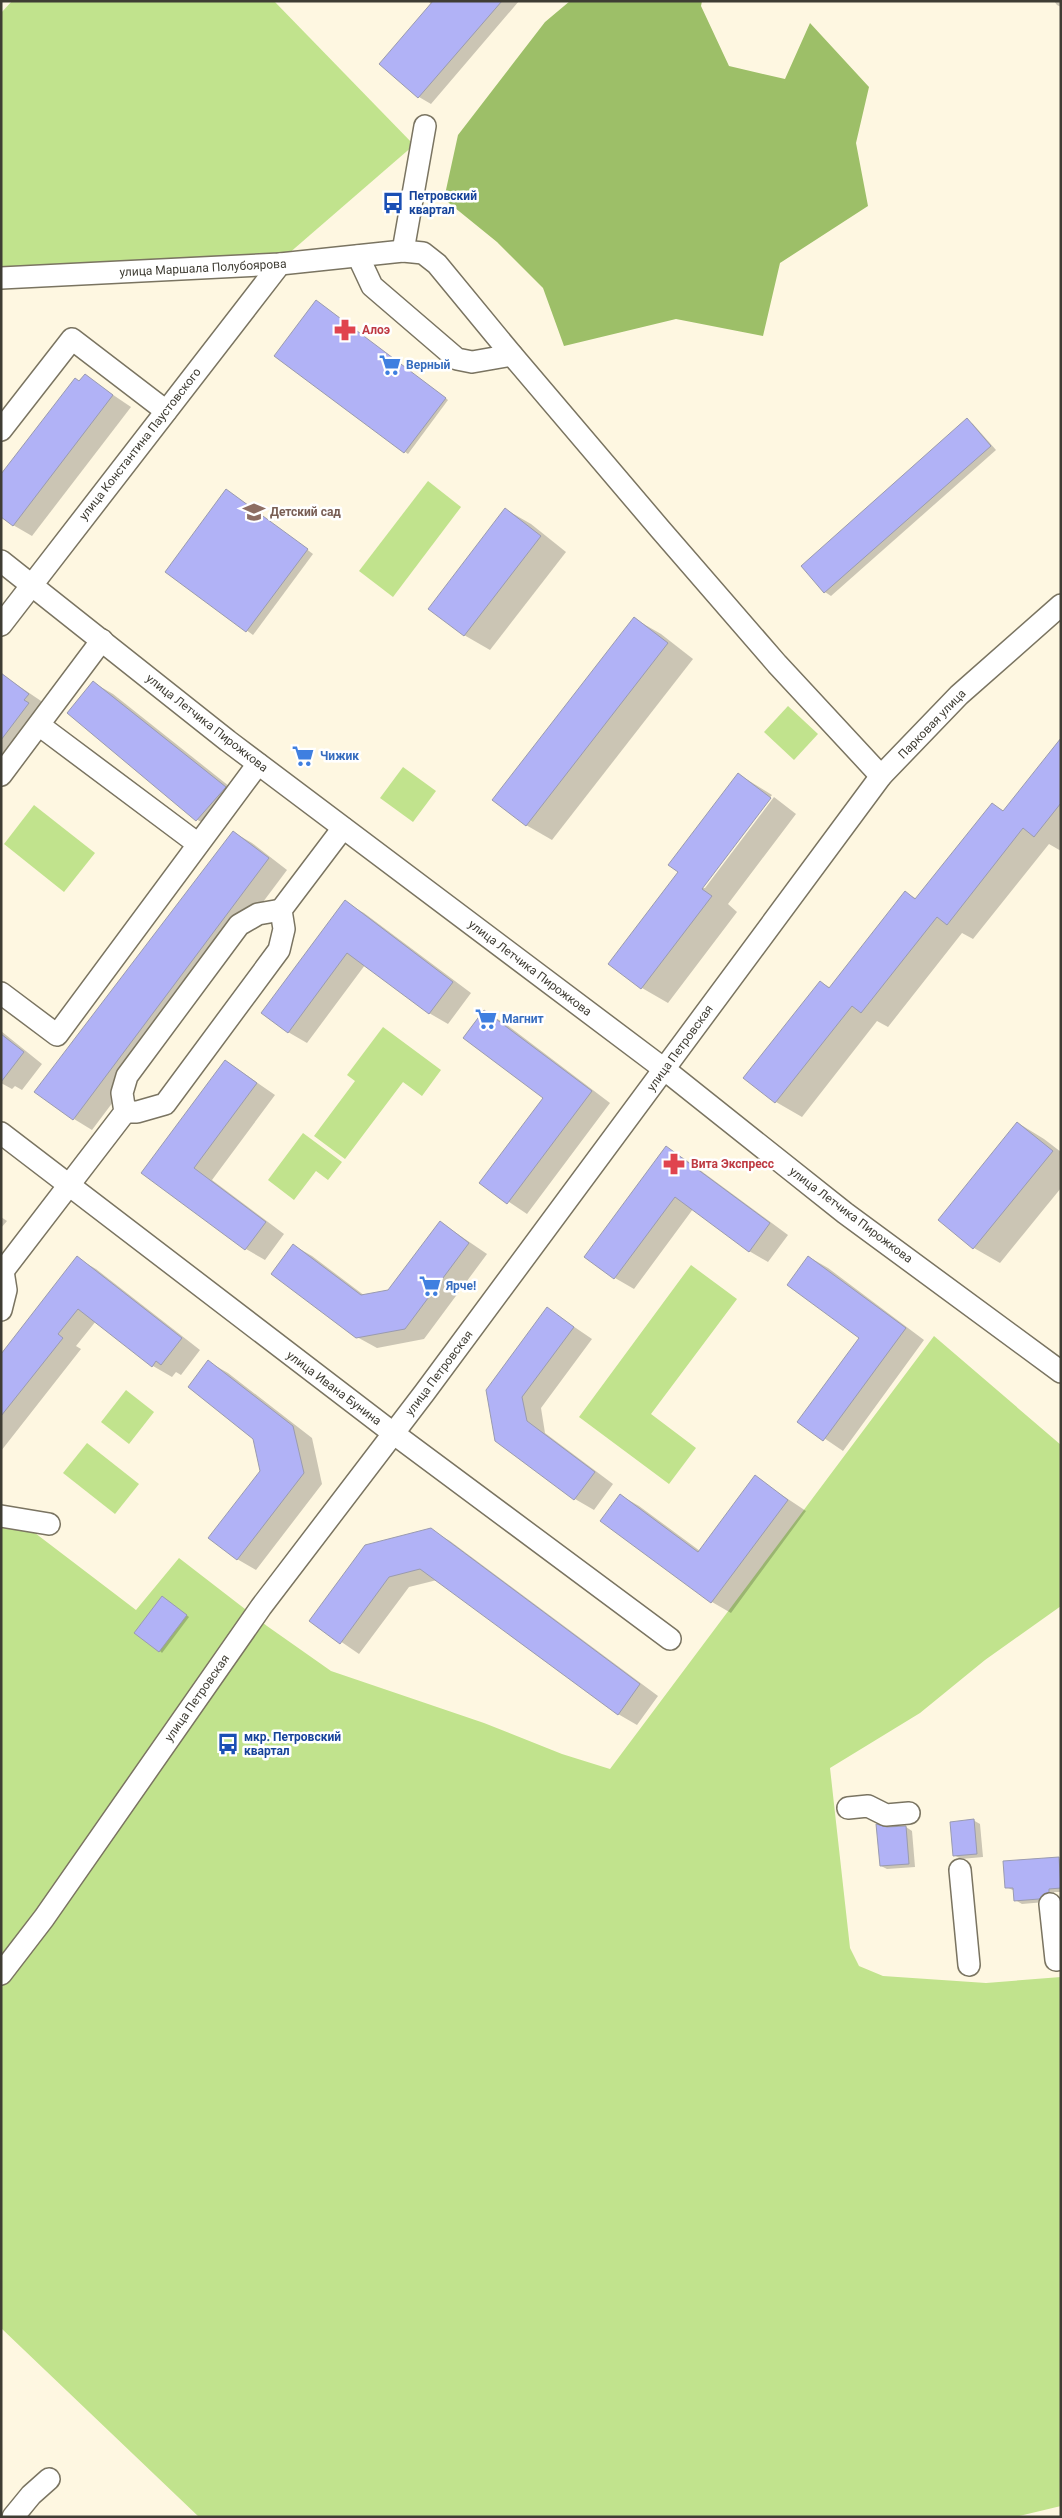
<svg xmlns="http://www.w3.org/2000/svg" width="1062" height="2518" font-family="Roboto,sans-serif">
  <style>
    .green { fill: #c1e38d }
    .forest { fill: #9dbf68 }
    .shadow { fill: #0003 }
    .building { fill: #b1b2f6; stroke: #9a9baf }
    .lines { fill: none; stroke-linecap: round; stroke-linejoin: round }
    .minor-casing { stroke: #7a7461; stroke-width: 24 }
    .minor { stroke: #fff; stroke-width: 21 }
    .labels { text-anchor: middle; dominant-baseline: central; stroke-width: 5; stroke-linejoin: round; paint-order: stroke }
    .transit-label { font-size: 12px; font-weight: bold; fill: #164399; stroke: #fff; text-anchor: start }
    .street-label { font-size: 12px; fill: #3f3d34; stroke: #fff }
    .health-label { font-size: 12px; font-weight: bold; fill: #be3a42; stroke: #fff; text-anchor: start }
    .shop-label { font-size: 12px; font-weight: bold; fill: #366cbe; stroke: #fff; text-anchor: start }
    .education-label { font-size: 12px; font-weight: bold; fill: #785e54; stroke: #fff; text-anchor: start }
  </style>
  <rect width="100%" height="100%" fill="#fef7e1"/>
  <!-- green -->
  <g class="green">
    <path d="M12 1H274L414 145 280 261 1 272V13Z"/>
    <path d="M428 481 461 507 393 597 359 571Z"/>
    <path d="M788 706 818 734 794 760 764 732Z"/>
    <path d="M403 767 436 791 413 822 380 798Z"/>
    <path d="M34 805 95 853 64 892 4 844Z"/>
    <path d="M383 1027 441 1070 422 1096 403 1082 345 1159 314 1136 355 1081 347 1075Z"/>
    <path d="M303 1133 342 1162 328 1180 316 1171 294 1200 268 1180Z"/>
    <path d="M691 1265 737 1299 651 1414 696 1448 669 1484 579 1417Z"/>
    <path d="M934 1336 1061 1445V1606L985 1660 920 1713 830 1768 850 1948 859 1966 883 1976 986 1983 1061 1977V2506L1015 2517H199L1 2328V1527L35 1533 136 1610 179 1558 267 1626 331 1671 484 1723 562 1754 610 1769Z"/>
    <path d="M126 1390 154 1412 129 1444 101 1422Z"/>
    <path d="M87 1443 139 1484 115 1514 63 1473Z"/>
  </g>
  <!-- forest -->
  <path class="forest" d="M570 1H702L701 6 729 66 785 79 810 23 869 87 856 143 868 206 780 263 763 336 676 319 564 346 543 288 497 242 444 199 458 135 545 22Z"/>
  <!-- shadow -->
  <g class="shadow">
    <path d="M428 1H519L431 104 419 97 381 64 432 5Z"/>
    <path d="M1054 1H1061V7L1057 5Z"/>
    <path d="M319 304 448 400 408 454 276 356Z"/>
    <path d="M85 376 131 407 32 536 13 525Z"/>
    <path d="M967 420 973 424 996 450 831 596 825 592 802 566Z"/>
    <path d="M227 490 313 554 253 635 166 571Z"/>
    <path d="M505 509 531 524 566 552 490 650 464 635Z"/>
    <path d="M635 619 661 634 693 659 552 840 526 825Z"/>
    <path d="M1 674 47 705 1 776Z"/>
    <path d="M94 683 113 694 244 798 215 830 196 819Z"/>
    <path d="M1061 740V851L1049 844 973 939 962 933 888 1027 877 1021 802 1117 776 1102 820 982 831 988 906 893 917 899 992 804 1004 811Z"/>
    <path d="M738 774 772 795 701 888H705L774 797 796 814 728 904 737 912 668 1003 642 988 610 964 680 871Z"/>
    <path d="M233 832 252 843 287 870 92 1130 74 1119Z"/>
    <path d="M345 902 364 913 471 993 448 1024 429 1013 365 965 307 1043 288 1032Z"/>
    <path d="M484 1012 503 1022 610 1103 527 1214 481 1183 545 1098Z"/>
    <path d="M1 1031 42 1064 22 1090 15 1086 12 1089 1 1083Z"/>
    <path d="M226 1061 275 1095 212 1180 284 1234 265 1260 246 1249 143 1172Z"/>
    <path d="M1018 1123 1044 1139 1061 1152V1188L1000 1263 974 1248 939 1220Z"/>
    <path d="M666 1148 685 1159 788 1235 768 1262 749 1251 693 1209 634 1289 615 1278Z"/>
    <path d="M1 1217 7 1221 1 1228Z"/>
    <path d="M440 1222 487 1254 424 1339 377 1348 357 1337 293 1245 312 1256 365 1296 389 1291Z"/>
    <path d="M809 1257 828 1268 924 1340 843 1451 799 1421 860 1338Z"/>
    <path d="M77 1258 96 1269 200 1350 181 1375 176 1372 172 1377 153 1366 96 1321 76 1346 81 1349 1 1451V1356Z"/>
    <path d="M548 1309 592 1339 541 1408 545 1433 613 1484 594 1510 575 1499 496 1440Z"/>
    <path d="M209 1362 228 1373 312 1438 322 1484 256 1570 237 1559 262 1471 255 1438Z"/>
    <path d="M755 1477 806 1511 731 1613 712 1602 602 1521 620 1495 639 1506 700 1551Z"/>
    <path d="M431 1530 450 1541 658 1696 637 1725 618 1714 437 1580 409 1587 359 1654 311 1621Z"/>
    <path d="M165 1599 189 1617 162 1653 160 1651Z"/>
    <path d="M973 1820 980 1824 983 1857 961 1859 954 1855Z"/>
    <path d="M906 1827 912 1831 915 1867 887 1869 881 1866 886 1829Z"/>
    <path d="M1059 1859 1061 1860V1892H1054L1055 1895 1045 1902 1022 1904 1015 1900V1891L1006 1887Z"/>
  </g>
  <!-- building -->
  <g class="building">
    <path d="M433 1H502L418 98 379 64Z"/>
    <path d="M316 300 446 398 404 453 274 356Z"/>
    <path d="M85 374 113 395 13 526 1 517V474L75 378 79 381Z"/>
    <path d="M967 418 991 446 824 593 801 566Z"/>
    <path d="M226 489 308 549 246 632 165 572Z"/>
    <path d="M505 508 541 536 464 636 428 609Z"/>
    <path d="M634 617 668 643 526 826 492 800Z"/>
    <path d="M1 673 29 694 24 700 29 703 1 740Z"/>
    <path d="M93 681 226 787 196 821 67 713Z"/>
    <path d="M1061 738V803L1034 837 1023 828 947 925 937 917 861 1013 852 1006 775 1103 743 1078 820 981 829 988 905 891 915 899 992 803 1003 811Z"/>
    <path d="M738 773 771 798 702 889 712 896 641 989 608 964 678 872 668 865Z"/>
    <path d="M233 831 269 858 73 1120 34 1092Z"/>
    <path d="M345 900 453 982 429 1014 347 953 288 1033 261 1013Z"/>
    <path d="M484 1010 592 1091 507 1204 479 1183 543 1098 463 1038Z"/>
    <path d="M1 1034 24 1052 1 1082Z"/>
    <path d="M225 1060 257 1083 194 1168 266 1222 245 1250 141 1173Z"/>
    <path d="M1017 1122 1053 1151 973 1249 938 1220Z"/>
    <path d="M666 1146 770 1223 749 1252 675 1197 614 1279 584 1257Z"/>
    <path d="M440 1221 469 1243 405 1329 356 1338 271 1274 293 1244 361 1295 388 1290Z"/>
    <path d="M77 1256 182 1338 161 1365 156 1361 152 1367 78 1309 58 1334 63 1338 1 1416V1354Z"/>
    <path d="M808 1256 906 1328 823 1441 797 1422 859 1338 787 1285Z"/>
    <path d="M547 1307 574 1327 522 1397 527 1421 595 1472 574 1500 495 1441 486 1390Z"/>
    <path d="M208 1360 293 1426 304 1473 237 1560 208 1538 260 1471 253 1439 188 1387Z"/>
    <path d="M755 1475 788 1500 711 1603 600 1521 620 1494 698 1552Z"/>
    <path d="M431 1528 640 1684 618 1715 420 1569 389 1577 340 1644 309 1621 365 1545Z"/>
    <path d="M162 1596 187 1615 159 1652 134 1633Z"/>
    <path d="M974 1819 977 1854 953 1856 950 1822Z"/>
    <path d="M876 1824 887 1827 906 1826 909 1864 880 1866Z"/>
    <path d="M1059 1857 1061 1888 1049 1889V1892L1039 1899 1014 1901 1013 1888H1005L1003 1861Z"/>
  </g>
  <g class="lines">
    <!-- minor casing -->
    <g class="minor-casing">
      <g id="minor">
        <path d="M403 251 425 126"/>
        <path d="M358 256 372 286 457 359 472 362 512 355"/>
        <path d="M1 278 280 264 403 251 423 253 437 264 512 355 660 529 777 664 881 776"/>
        <path d="M1 430 72 339 166 411"/>
        <path d="M1 561 228 741 664 1069 845 1213 1061 1372"/>
        <path d="M1 625 280 264"/>
        <path d="M39 725 198 844"/>
        <path d="M1 775 102 640"/>
        <path d="M1 993 57 1035 258 764"/>
        <path d="M125 1112H137L165 1104 279 950 284 929 281 910 343 828"/>
        <path d="M1 1133 393 1433 670 1639"/>
        <path d="M1 1271H3L6 1290 1 1310"/>
        <path d="M3 1271 125 1112 122 1093 127 1076 239 925 258 914 281 910"/>
        <path d="M1 1516 49 1524"/>
        <path d="M848 1808 868 1806 886 1815 909 1813"/>
        <path d="M960 1870 969 1965"/>
        <path d="M1050 1904 1056 1960"/>
        <path d="M1 1974 44 1918 261 1607 425 1392 881 776 959 695 1061 605"/>
        <path d="M13 2517 31 2495 49 2479"/>
      </g>
    </g>
    <!-- minor -->
    <use href="#minor" class="minor"/>
  </g>
  <!-- icons -->
  <defs>
    <g id="bus-bare" transform="scale(1.725)"><path d="M-5-6H5V4H4V6H2V4H-2V6H-4V4H-5ZM-3.5-4V0h7V-4ZM-3.5 1.2v1.5H-2V1.2ZM2 1.2v1.5H3.5V1.2Z" fill="#1a4fb4" stroke="#fff" stroke-width="2.5" paint-order="stroke"/></g>
    <g id="pharmacy-bare" transform="scale(1.725)"><path d="M-2-6h4v4h4v4h-4v4h-4v-4h-4v-4h4Z" fill="#e0444e" stroke="#fff" stroke-width="2.5" paint-order="stroke"/></g>
    <g id="supermarket-bare" transform="scale(1.725)"><path d="M-6-5.5h2.5l.6 2H6L4.5 2H-2.5L-4.4-4H-6ZM-1.5 3.2a1.3 1.3 0 1 0 .1 0ZM3 3.2a1.3 1.3 0 1 0 .1 0Z" fill="#3f7fe0" stroke="#fff" stroke-width="2.5" paint-order="stroke"/></g>
    <g id="school-bare" transform="scale(1.725)"><path d="M0-5L7-2L0 1L-7-2ZM-4 1L0 2.5L4 1V4Q0 6-4 4Z" fill="#8d6e63" stroke="#fff" stroke-width="2.5" paint-order="stroke"/></g>
  </defs>
  <g fill-rule="evenodd">
    <use href="#bus-bare" x="393" y="203"/>
    <use href="#pharmacy-bare" x="345" y="330"/>
    <use href="#supermarket-bare" x="390" y="365"/>
    <use href="#school-bare" x="254" y="512"/>
    <use href="#supermarket-bare" x="303" y="756"/>
    <use href="#supermarket-bare" x="486" y="1019"/>
    <use href="#pharmacy-bare" x="674" y="1164"/>
    <use href="#supermarket-bare" x="430" y="1286"/>
    <use href="#bus-bare" x="228" y="1744"/>
  </g>
  <g class="labels">
    <!-- transit labels -->
    <g class="transit-label">
      <text x="409" y="196">Петровский<tspan x="409" dy="14">квартал</tspan></text>
      <text x="244" y="1737">мкр. Петровский<tspan x="244" dy="14">квартал</tspan></text>
    </g>
    <!-- street labels -->
    <g class="street-label">
      <text transform="translate(203 268) rotate(-3)">улица Маршала Полубоярова</text>
      <text transform="translate(140 444) rotate(-52)">улица Константина Паустовского</text>
      <text transform="translate(207 723) rotate(38)">улица Летчика Пирожкова</text>
      <text transform="translate(932 724) rotate(-46)">Парковая улица</text>
      <text transform="translate(530 968) rotate(37)">улица Летчика Пирожкова</text>
      <text transform="translate(680 1048) rotate(-54)">улица Петровская</text>
      <text transform="translate(851 1215) rotate(37)">улица Летчика Пирожкова</text>
      <text transform="translate(439 1373) rotate(-53)">улица Петровская</text>
      <text transform="translate(334 1388) rotate(37)">улица Ивана Бунина</text>
      <text transform="translate(197 1698) rotate(-55)">улица Петровская</text>
    </g>
    <!-- health labels -->
    <g class="health-label">
      <text x="362" y="330">Алоэ</text>
      <text x="691" y="1164">Вита Экспресс</text>
    </g>
    <!-- shop labels -->
    <g class="shop-label">
      <text x="406" y="365">Верный</text>
      <text x="320" y="756">Чижик</text>
      <text x="502" y="1019">Магнит</text>
      <text x="446" y="1286">Ярче!</text>
    </g>
    <!-- education labels -->
    <g class="education-label">
      <text x="270" y="512">Детский сад</text>
    </g>
  </g>
  <!-- border -->
  <rect width="1062" height="2518" fill="none" stroke="#3f3d34" stroke-width="5"/>
</svg>
